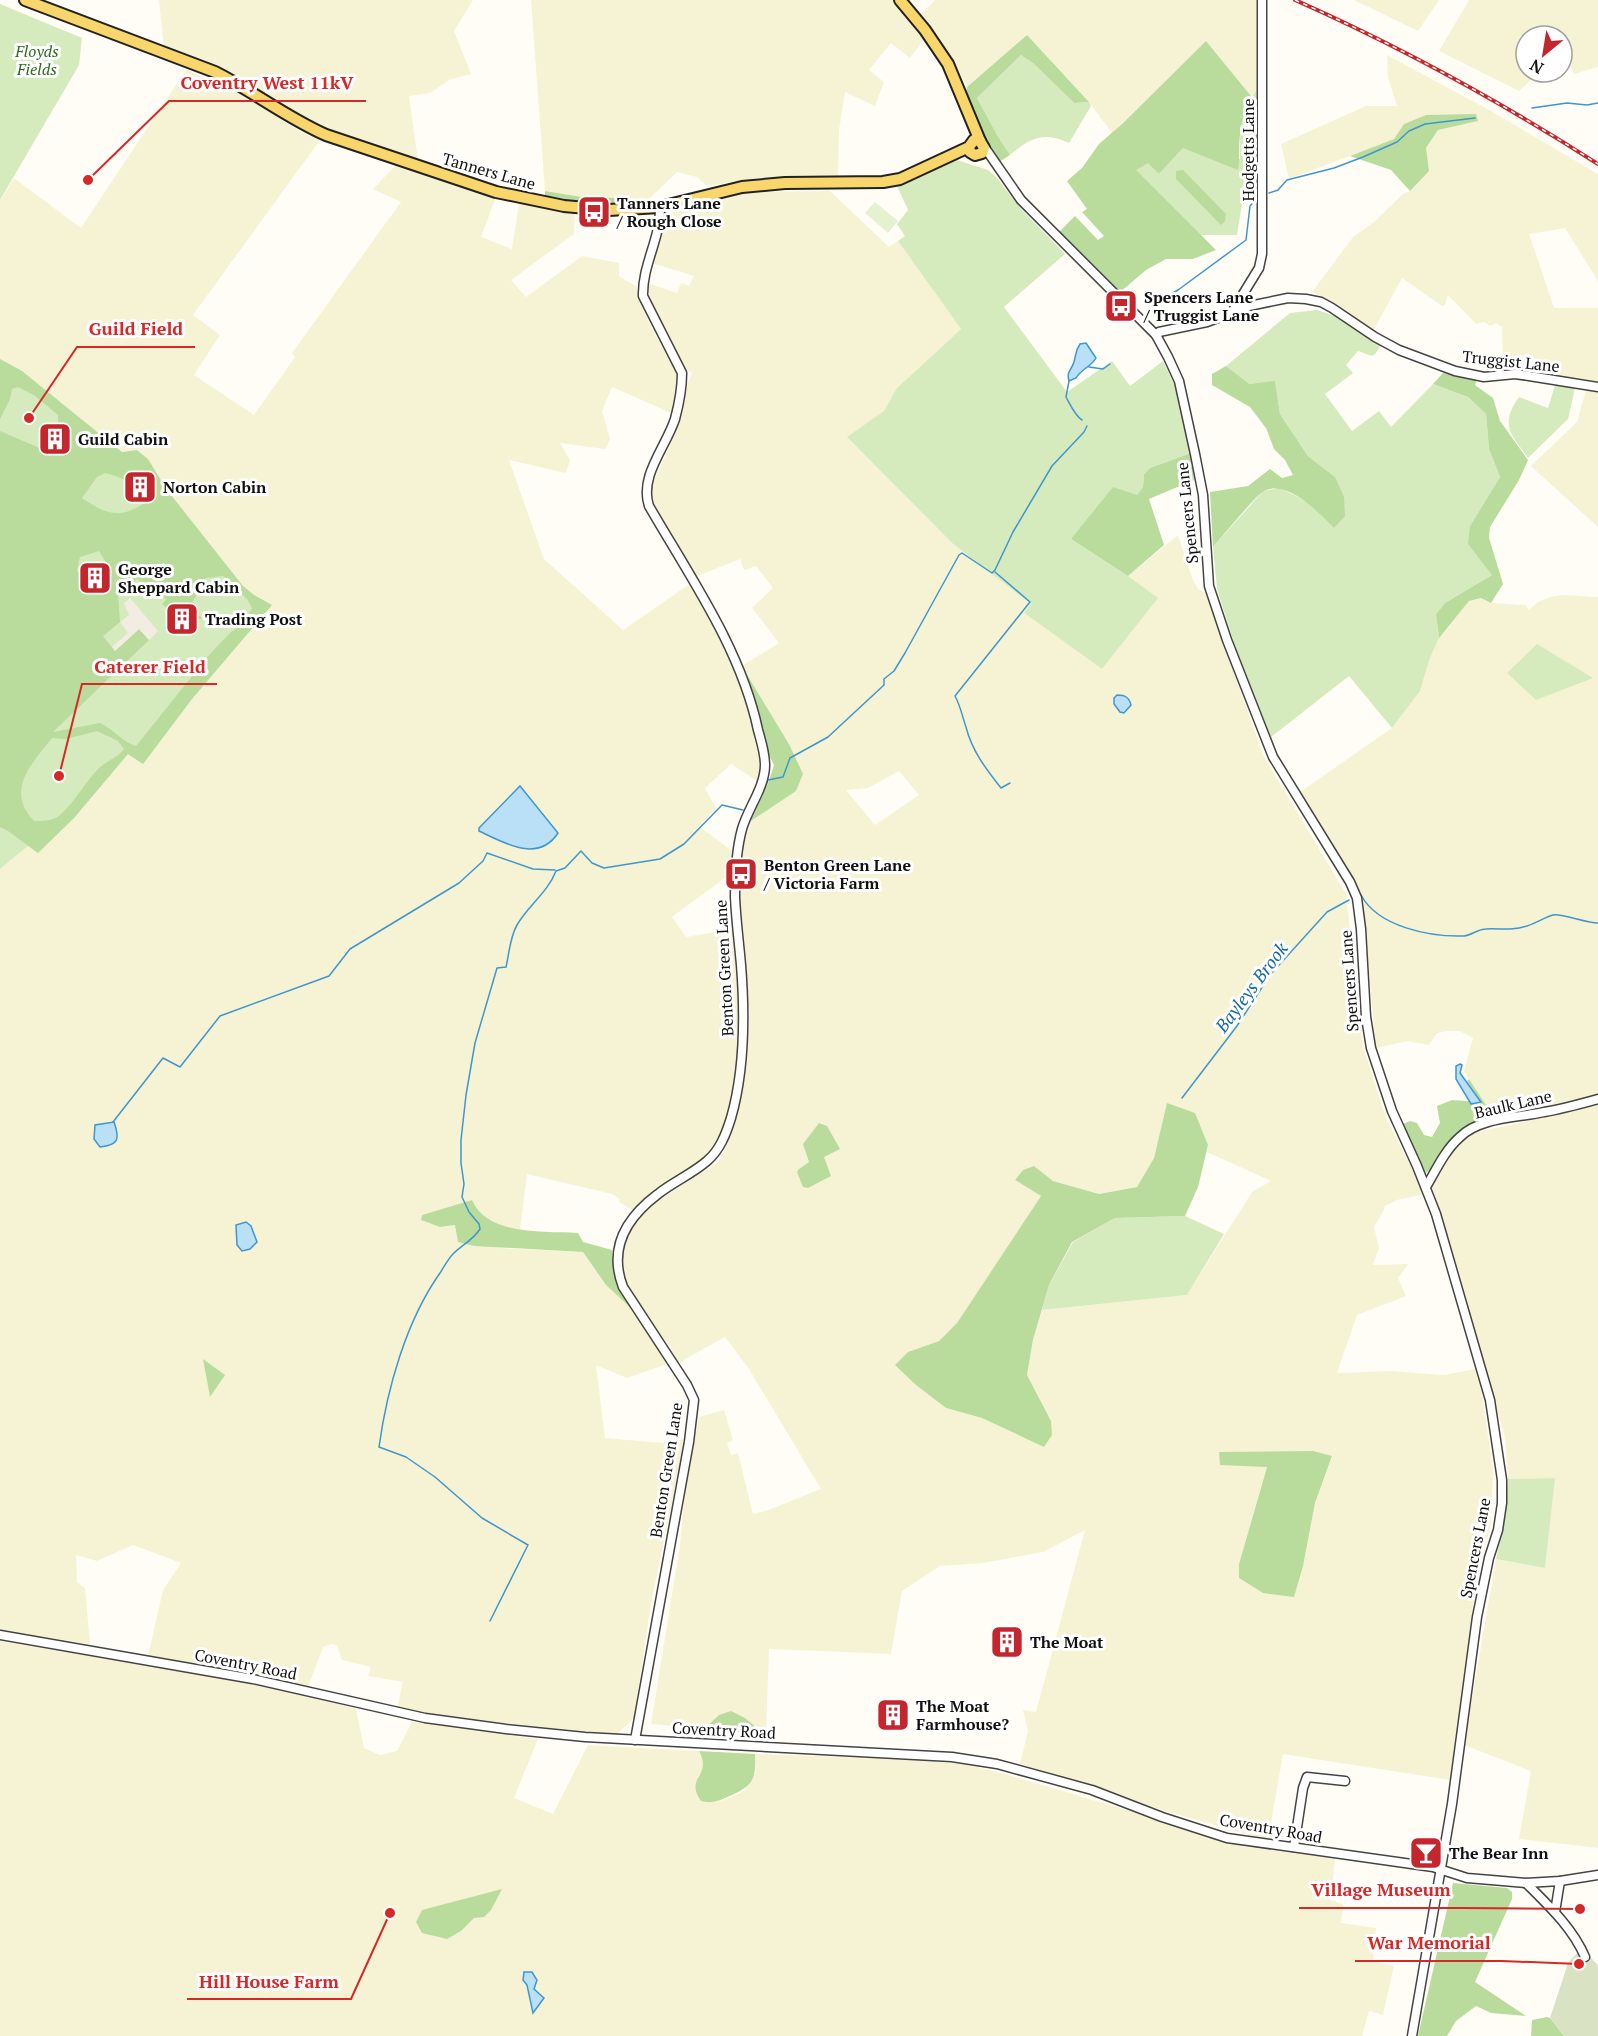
<svg xmlns="http://www.w3.org/2000/svg" width="1598" height="2036" font-family="'PT Serif',serif">
  <style>
    .farmland { fill: #f6f3d4; fill-rule: evenodd }
    .green { fill: #d5ebbd }
    .forest { fill: #b9dc9c; fill-rule: evenodd }
    .cemetery { fill: #d9e3c4 }
    .pitch { fill: #e6f2cf }
    .plaza { fill: #f1ede2 }
    .water { fill: #b9e0f7; stroke: #3f96cf; stroke-width: 1.5 }
    .lines { fill: none; stroke-linecap: round; stroke-linejoin: round }
    .stream { stroke: #3f96cf; stroke-width: 1.5 }
    .minor-casing { stroke: #444; stroke-width: 11 }
    .major-casing { stroke: #222; stroke-width: 14 }
    .minor { stroke: #fff; stroke-width: 8 }
    .major { stroke: #f9d66b; stroke-width: 10 }
    .rail-casing { stroke: #c4262e; stroke-width: 4 }
    .rail { stroke: #fff; stroke-width: 1.5; stroke-dasharray: 4.5; stroke-linecap: butt }
    .labels { text-anchor: middle; dominant-baseline: central; stroke-width: 6; stroke-linejoin: round; paint-order: stroke }
    .park-label { font-size: 16px; font-style: italic; fill: #2f6b1f; stroke: #fff }
    .street-label { font-size: 16px; fill: #111; stroke: #fff }
    .poi-label { font-size: 16px; font-weight: bold; fill: #111; stroke: #fff; text-anchor: start }
    .water-label { font-size: 18px; font-style: italic; fill: #1768a6; stroke: #fff }
    .leader { fill: none; stroke: #d62828; stroke-width: 2 }
    .callout-dot { fill: #d62828; stroke: #fff; stroke-width: 2 }
    .callout-label { font-size: 18px; text-anchor: middle; font-weight: bold; fill: #d62828; stroke: #fff; stroke-width: 6; stroke-linejoin: round; paint-order: stroke }
  </style>
  <rect width="100%" height="100%" fill="#fffdf5"/>
  <!-- farmland -->
  <g class="farmland">
    <path d="M159 0H473L454 31 471 74 451 79 430 93 409 96 418 161 361 144 308 122 164 48Z"/>
    <path d="M531 0H894L925 38 910 58 891 43 869 70 884 82 875 106 845 92 839 130 838 178 764 177 707 186 697 177 677 172 649 199 582 197 545 191Z"/>
    <path d="M935 0H1256V91L1251 96 1206 41 1112 133 1089 102 1027 35 967 87 950 54 920 16Z"/>
    <path d="M1354 0H1439L1418 31Z"/>
    <path d="M1469 0H1598V67L1574 74 1565 54 1562 55V36H1526V72H1535L1536 76 1519 91 1439 51Z"/>
    <path d="M1387 55 1491 111 1598 174V281L1565 228 1529 234 1554 308H1598V382L1503 368 1502 327 1496 323 1490 326 1484 322 1476 324 1448 295 1445 305 1442 306 1402 278 1373 331 1328 300 1312 292 1353 237 1374 222 1403 194 1410 191 1426 148 1438 130 1478 121 1476 115H1426L1404 124 1394 139 1289 179 1281 144 1366 106H1397L1388 77Z"/>
    <path d="M186 70 232 89 303 133 320 140 193 315 220 335 194 375 254 415 295 357 292 353 401 202 373 189 395 166 496 197 481 237 512 249 519 203 575 214 574 234 511 280 526 297 582 256 619 263V276L637 287 640 302 653 331 677 374 678 383 671 413 612 387 602 411 610 439 605 449 560 443 570 460 566 473 509 460 544 559 623 630 691 583 732 666 747 705 757 738 760 771 759 782 731 764 705 788 716 808 699 826 732 851 730 874 672 917 686 937 733 929 740 1031 732 1094 722 1133 708 1155 691 1168 654 1189 634 1211 619 1202 620 1199 612 1194 527 1174 520 1230 494 1223 476 1210 472 1200 422 1215 421 1220 440 1227 455 1225 500 1248 583 1252 606 1285 635 1312 670 1363 627 1378 596 1365 605 1438 663 1443 685 1439 651 1603 634 1718 617 1734 535 1727 397 1709 403 1682 368 1676 371 1667 342 1660 337 1646 332 1644 323 1647 308 1687 252 1674 148 1656 163 1590 181 1563 133 1545 97 1561 76 1555 77 1582 85 1588 90 1644 0 1630V869L28 846 38 853 74 818 128 754 143 764 192 699 272 605 254 595 243 586 167 490 148 459 137 450 122 452 22 371 0 359V201L14 178 81 228Z"/>
    <path d="M830 191 889 247 898 241 961 329 896 389 884 411 848 438 952 543 1031 604 1024 613 1102 669 1157 598 1128 576 1178 535 1193 580 1198 589 1206 593 1263 755 1346 894 1363 1047 1386 1118 1425 1194 1397 1200 1385 1206 1383 1212 1374 1227 1379 1248 1373 1265 1408 1264 1398 1278 1406 1296 1357 1315 1337 1373 1391 1371 1444 1375 1475 1369 1482 1394 1493 1470 1491 1524 1476 1582 1450 1780 1283 1754 1268 1840 1165 1811 1020 1764 1028 1731 1023 1710 1036 1712 1085 1530 1043 1552 983 1563 940 1566 902 1591 891 1654 769 1649 766 1735 745 1718 719 1715 704 1729 651 1724 680 1545 685 1491 699 1417 724 1410 733 1440 727 1443 731 1455 738 1453 753 1514 766 1511 821 1489 749 1369 725 1337 678 1363 671 1348 637 1305 627 1288 621 1264 624 1244 634 1223 656 1202 718 1162 724 1151 735 1120 746 1068 749 1025 746 958 738 877 743 847 751 821 796 791 789 744 742 666 779 643 752 608 773 588 756 566 744 570 740 559 695 577 653 505 651 487 676 432 688 383 692 373 687 370 650 303 648 283 677 293 681 283 689 286 694 276 652 263 669 211 737 192ZM899 771 919 795 875 825 846 790 868 788ZM1167 1104 1208 1145 1207 1152 1271 1181 1252 1192 1187 1295 1042 1310 1033 1340 1027 1375 1051 1421 1044 1447 982 1418 946 1408 908 1352 939 1341 957 1323 1041 1196 1015 1180 1023 1170 1034 1166 1053 1181 1099 1194 1137 1187 1154 1158ZM1332 1457 1315 1503 1303 1566 1239 1564 1267 1466Z"/>
    <path d="M1586 390 1598 393V527L1531 466 1577 422Z"/>
    <path d="M1563 595 1598 597V1095L1494 1117 1464 1071 1473 1038 1460 1031H1447L1437 1033 1429 1045 1408 1041 1376 1048 1363 907 1356 886 1300 792 1392 728 1420 691 1430 658 1439 638 1469 601 1481 598 1491 603 1526 605 1529 610 1538 602 1550 597Z"/>
    <path d="M1598 1102V1848L1519 1839 1531 1771 1464 1745 1496 1559 1545 1568 1554 1478 1508 1479 1505 1437 1432 1187 1454 1149 1469 1134 1555 1115Z"/>
    <path d="M0 1641 238 1681 296 1692 356 1709 364 1748 380 1755 397 1751 412 1722 538 1739 514 1798 553 1814 588 1745 699 1751 704 1761 703 1770 697 1777 722 1801 744 1791 756 1772 755 1754 906 1759 965 1764 1005 1774 1127 1810 1191 1832 1246 1847 1335 1857 1331 1900 1343 1904 1341 1923 1376 1928 1373 1961 1394 1966 1383 2015 1369 2011 1362 2036H0Z"/>
  </g>
  <!-- green -->
  <g class="green">
    <path d="M0 4 82 38 79 65 0 200Z"/>
    <path d="M1021 55 1034 64 1074 103 1089 102 1091 106 1069 143C1043 131 1030 138 1010 155L997 135 977 98Z"/>
    <path d="M1256 91 1258 174 1247 173 1237 235H1200L1135 170 1148 162 1159 174 1183 148 1240 159C1239 136 1240 109 1256 91Z"/>
    <path d="M957 160 988 170 996 177 1021 209 1065 254 1004 307 1067 392 1112 361 1130 386 1163 361 1175 386 1191 453 1150 468 1144 474 1143 487 1137 495 1071 539 1128 576 1158 598 1102 669 1024 613 1031 604 952 543 847 437 884 411 896 389 961 329 898 241 905 236 897 224 908 210 897 186Z"/>
    <path d="M1317 310 1335 316 1381 345 1376 353 1372 356 1358 351 1346 365 1353 373 1325 394 1352 431 1379 411 1391 427 1433 384 1468 397 1486 414 1489 449 1500 477 1470 526 1492 575 1445 603 1436 614 1439 638 1430 658 1420 691 1392 728 1349 676 1271 737 1235 646 1217 589 1213 547 1263 491 1280 488 1310 503 1334 528 1335 477 1308 456 1280 414 1275 382 1248 384 1226 366 1290 313Z"/>
    <path d="M0 359 22 371 167 490 243 586 254 595 272 605 192 699 143 764 128 754 74 818 38 853 28 846 0 869Z"/>
    <path d="M1555 385 1575 388 1568 419 1528 458C1511 434 1499 425 1519 397L1548 408Z"/>
    <path d="M1537 644 1593 678 1536 700 1507 673Z"/>
    <path d="M1185 1216 1224 1234 1187 1295 1042 1310 1049 1285 1073 1242 1115 1218Z"/>
    <path d="M1555 1478 1545 1568 1496 1559 1505 1518 1508 1479Z"/>
  </g>
  <!-- forest -->
  <g class="forest">
    <path d="M1027 35 1089 102 1074 103 1034 64 1021 55 977 98 997 135 1010 155 999 162 986 142 966 94 967 87Z"/>
    <path d="M1206 41 1251 96C1246 109 1241 121 1240 135 1238 147 1240 158 1238 170L1183 148 1159 174 1148 163 1136 170 1216 250 1193 259H1166L1146 270 1119 293 1059 232 1075 216 1098 240 1104 236 1082 212 1087 209 1067 181 1082 168 1099 144 1122 124Z"/>
    <path d="M1476 114 1478 121 1438 130 1426 148 1429 171 1410 191 1391 170 1350 156 1394 139 1404 124 1426 115Z"/>
    <path d="M1183 170 1226 214 1225 221 1221 225 1176 179V171Z"/>
    <path d="M545 191 582 197 649 199C623 213 574 201 545 197Z"/>
    <path d="M0 359 22 371 122 452 137 450 148 459 167 490 243 586 254 595 272 605 192 699 143 764 128 754 74 818 38 853 8 831 0 827V431L42 449 58 424V415L34 395 18 387 12 389 10 399 0 419ZM105 473C126 478 130 483 144 499V503C119 520 106 514 82 498L97 477ZM99 551 112 572 107 577 100 579 99 575 86 577 80 575 77 570 80 557ZM223 576 247 599 252 608 242 625 231 632 209 655 136 746C124 743 113 729 100 723L53 732 149 640 139 629 115 651 103 636 120 622 118 592 138 579 151 594 158 588 166 600 162 604 176 617 187 616 188 622 202 618 189 608 206 578ZM97 731 118 741 124 749C117 758 108 760 99 768 85 782 75 802 60 815 53 821 43 821 34 821 5 790 31 765 52 738L66 739Z"/>
    <path d="M1226 366 1249 384 1275 381 1280 414 1308 456 1335 477 1344 497 1345 516 1334 528C1319 513 1288 479 1264 491 1256 495 1222 537 1213 547L1210 492 1248 486 1270 469 1282 478 1293 475 1285 460 1274 449 1266 428 1250 407 1212 385V374Z"/>
    <path d="M1443 373 1477 379 1475 385 1493 398 1500 421 1528 460 1519 480 1490 527 1489 538 1503 584 1491 603 1481 598 1469 601 1439 638 1436 614 1445 603 1492 575 1468 544 1470 526 1500 477 1489 449 1486 414 1468 397 1433 384Z"/>
    <path d="M1191 453 1194 480 1149 499 1164 545 1128 576 1071 539 1113 487 1137 495 1143 487 1144 474 1150 468Z"/>
    <path d="M746 673 789 744 803 774 796 791 751 821 769 781 774 765 768 753Z"/>
    <path d="M1469 1079 1494 1117C1470 1126 1459 1130 1443 1150 1437 1158 1434 1167 1426 1173L1403 1124 1410 1121 1417 1123 1424 1135 1432 1137 1440 1123 1437 1106 1452 1100 1481 1102 1467 1081Z"/>
    <path d="M1167 1103 1195 1113 1208 1145 1198 1187 1185 1216 1115 1218 1072 1242 1049 1285 1033 1340 1027 1375 1051 1421 1052 1435 1044 1447 982 1418 946 1408 916 1385 895 1365 908 1352 939 1341 957 1323 1041 1196 1015 1180 1023 1170 1034 1166 1053 1181 1099 1194 1137 1187 1154 1158Z"/>
    <path d="M819 1123 827 1126 840 1149 824 1157 831 1176 808 1188 803 1187 797 1172 799 1169 809 1162 803 1144Z"/>
    <path d="M472 1200C487 1236 545 1231 578 1233L583 1242 612 1250 616 1279 635 1312 606 1285 583 1252 474 1246 458 1242 455 1225 440 1227 421 1220 422 1215Z"/>
    <path d="M203 1359 225 1375 210 1397Z"/>
    <path d="M1313 1451 1332 1456 1315 1503 1303 1566 1294 1597 1263 1593 1239 1578V1564L1267 1467 1220 1465 1219 1452Z"/>
    <path d="M731 1711 745 1718 766 1735 704 1729 719 1715Z"/>
    <path d="M699 1751 755 1754C756 1778 754 1785 732 1795 720 1800 714 1804 701 1801 684 1776 713 1777 699 1751Z"/>
    <path d="M1453 1883 1507 1888 1512 1892V1899L1475 1982 1526 2016 1491 2013 1476 2006 1456 2021 1447 2036H1418Z"/>
    <path d="M502 1889 491 1910 484 1917 474 1918 461 1931 447 1939 422 1933 416 1922 422 1910Z"/>
    <path d="M1547 2017 1550 2018 1564 2036H1531L1532 2020Z"/>
  </g>
  <!-- cemetery -->
  <path class="cemetery" d="M1579 1951 1587 1954 1598 1965V2036H1564L1550 2018 1568 1963Z"/>
  <!-- pitch -->
  <path class="pitch" d="M875 202 898 221 888 233 865 213Z"/>
  <!-- plaza -->
  <path class="plaza" d="M130 598 158 631 149 640 139 629 115 651 112 647 128 633 120 622 129 615 124 603Z"/>
  <!-- water -->
  <g class="water">
    <path d="M1086 343 1096 358C1091 367 1081 369 1076 378L1069 381C1066 372 1071 371 1074 362 1076 355 1075 351 1080 344Z"/>
    <path d="M1117 695C1125 695 1129 697 1131 705L1124 713 1120 712 1114 704V698Z"/>
    <path d="M520 786 558 833C538 864 503 842 479 831V828Z"/>
    <path d="M1460 1064 1462 1065 1460 1073 1481 1102 1471 1104 1456 1079V1066Z"/>
    <path d="M114 1122C120 1139 119 1145 100 1147L94 1139 95 1125Z"/>
    <path d="M246 1222 251 1226 257 1242 250 1249 242 1251 237 1245 236 1225Z"/>
    <path d="M524 1972H532L537 1980 534 1989 544 1998 533 2013 527 1985 523 1980Z"/>
  </g>
  <g class="lines">
    <!-- stream -->
    <g class="stream">
      <path d="M1532 108 1567 103 1587 105 1598 103"/>
      <path d="M1269 193 1278 190 1287 180 1334 168 1363 157 1397 142 1409 131 1425 124 1475 118"/>
      <path d="M1162 299 1178 290 1246 240 1250 206 1259 195"/>
      <path d="M1089 367 1103 369 1110 364"/>
      <path d="M1069 381 1066 397C1070 404 1075 416 1082 420"/>
      <path d="M995 572 1030 602 955 696C961 707 962 716 966 727 972 751 986 769 1001 788L1010 783"/>
      <path d="M761 795 768 780 783 777 790 758 828 737 884 685V679L894 671 905 653 959 555 962 553 992 573 995 570 1013 532 1052 466 1084 432 1087 426"/>
      <path d="M1361 895C1378 927 1430 937 1464 936 1472 935 1478 929 1486 929 1499 928 1509 931 1523 927 1533 925 1543 918 1553 915 1561 913 1586 923 1598 923"/>
      <path d="M1182 1098 1237 1026 1270 975 1327 912 1349 900"/>
      <path d="M113 1122 163 1058 180 1067 220 1016 329 976 350 949 459 883 483 861 487 853 533 869 555 870"/>
      <path d="M490 1621 528 1545 482 1518 435 1477 406 1457 379 1447C387 1389 406 1321 440 1273 444 1267 448 1259 453 1254 462 1245 473 1240 480 1229L479 1224 469 1212 462 1197 464 1184 461 1163V1140L466 1095 475 1043 497 968 506 967C509 954 510 937 517 925 528 906 548 892 556 871L565 868 581 851 592 863 604 868 660 859 684 844 722 805 743 810"/>
    </g>
    <!-- minor casing -->
    <g class="minor-casing">
      <g id="minor">
        <path d="M983 145 1021 200 1156 335 1168 357 1179 381 1195 454 1203 495 1209 586 1227 640 1273 757 1350 882 1357 898 1361 929 1366 1017 1371 1048 1392 1111 1417 1166 1436 1214 1490 1400 1502 1480V1503L1498 1530 1489 1558 1477 1617 1452 1804 1412 2036"/>
        <path d="M1232 312 1259 268 1262 254V0"/>
        <path d="M1156 335 1159 332 1207 322 1249 306 1288 298 1306 299 1321 302 1332 308 1375 337 1399 350 1455 371 1484 377 1515 374 1529 376 1598 387"/>
        <path d="M1426 1187C1436 1170 1445 1150 1460 1137 1480 1117 1518 1118 1544 1112 1562 1109 1580 1104 1598 1099"/>
        <path d="M0 1635 253 1679 425 1718 506 1729 585 1737 952 1757 997 1764 1092 1790 1162 1817 1227 1838 1433 1867 1467 1878 1491 1880 1526 1883 1560 1881 1598 1875"/>
        <path d="M635 1740 689 1442 694 1400 687 1385 623 1287C608 1248 626 1218 658 1194 673 1182 692 1174 707 1161 720 1150 726 1134 731 1118 745 1069 745 1015 741 965 739 942 736 920 735 897 735 874 736 851 742 829 748 808 765 787 765 765 765 753 761 741 758 730 741 649 690 577 649 506 639 476 666 447 675 419 679 404 682 388 682 373L643 296C642 265 661 238 660 207"/>
        <path d="M1294 1847 1303 1788 1307 1777 1345 1781"/>
        <path d="M1526 1883C1547 1904 1573 1928 1585 1957"/>
        <path d="M1555 1912 1560 1881"/>
      </g>
    </g>
    <!-- major casing -->
    <g class="major-casing">
      <g id="major">
        <path d="M25 0 215 72C253 91 287 118 326 135L496 192 564 206 609 210 660 207 742 187 785 183 883 182 900 179 969 147 974 140 980 141 984 148 982 153 975 155 970 152 969 147"/>
        <path d="M900 0 925 30 948 64 980 141"/>
      </g>
    </g>
    <!-- minor -->
    <use href="#minor" class="minor"/>
    <!-- major -->
    <use href="#major" class="major"/>
    <!-- rail casing -->
    <g class="rail-casing">
      <path id="rail" d="M1295 0C1401 47 1501 102 1598 164"/>
    </g>
    <!-- rail -->
    <use href="#rail" class="rail"/>
  </g>
  <!-- icons -->
  <defs>
    <g id="bus-square" transform="scale(1.725)"><rect x="-9" y="-9" width="18" height="18" rx="4" fill="#c4262e" stroke="#fff"/><path d="M-5-6H5V4H4V6H2V4H-2V6H-4V4H-5ZM-3.5-4V0h7V-4ZM-3.5 1.2v1.5H-2V1.2ZM2 1.2v1.5H3.5V1.2Z" fill="#fff"/></g>
    <g id="building-square" transform="scale(1.725)"><rect x="-9" y="-9" width="18" height="18" rx="4" fill="#c4262e" stroke="#fff"/><path d="M-4-6H4V6H1V3H-1V6H-4ZM-2.5-4.3h1.7v1.8h-1.7ZM.8-4.3h1.7v1.8H.8ZM-2.5-1h1.7V.8h-1.7ZM.8-1h1.7V.8H.8Z" fill="#fff"/></g>
    <g id="bar-square" transform="scale(1.725)"><rect x="-9" y="-9" width="18" height="18" rx="4" fill="#c4262e" stroke="#fff"/><path d="M-6-5H6L.8 .8V4.5H3.5V6h-7V4.5H-.8V.8Z" fill="#fff"/></g>
  </defs>
  <g fill-rule="evenodd">
    <use href="#bus-square" x="594" y="212"/>
    <use href="#bus-square" x="1121" y="306"/>
    <use href="#building-square" x="55" y="439"/>
    <use href="#building-square" x="140" y="487"/>
    <use href="#building-square" x="95" y="578"/>
    <use href="#building-square" x="182" y="619"/>
    <use href="#bus-square" x="741" y="874"/>
    <use href="#building-square" x="1007" y="1642"/>
    <use href="#building-square" x="893" y="1715"/>
    <use href="#bar-square" x="1426" y="1853"/>
  </g>
  <g class="labels">
    <!-- park labels -->
    <g class="park-label">
      <text x="37" y="51">Floyds<tspan x="37" dy="18">Fields</tspan></text>
    </g>
    <!-- street labels -->
    <g class="street-label">
      <text transform="translate(1248 150) rotate(-90)">Hodgetts Lane</text>
      <text transform="translate(489 171) rotate(16)">Tanners Lane</text>
      <text transform="translate(1511 361) rotate(6)">Truggist Lane</text>
      <text transform="translate(1187 513) rotate(-96)">Spencers Lane</text>
      <text transform="translate(724 968) rotate(-93)">Benton Green Lane</text>
      <text transform="translate(1349 981) rotate(-94)">Spencers Lane</text>
      <text transform="translate(1513 1104) rotate(-13)">Baulk Lane</text>
      <text transform="translate(666 1470) rotate(-81)">Benton Green Lane</text>
      <text transform="translate(1475 1548) rotate(-79)">Spencers Lane</text>
      <text transform="translate(246 1664) rotate(11)">Coventry Road</text>
      <text transform="translate(724 1730) rotate(3)">Coventry Road</text>
      <text transform="translate(1271 1828) rotate(10)">Coventry Road</text>
    </g>
    <!-- poi labels -->
    <g class="poi-label">
      <text x="617" y="203">Tanners Lane<tspan x="617" dy="18">/ Rough Close</tspan></text>
      <text x="1144" y="297">Spencers Lane<tspan x="1144" dy="18">/ Truggist Lane</tspan></text>
      <text x="78" y="439">Guild Cabin</text>
      <text x="163" y="487">Norton Cabin</text>
      <text x="118" y="569">George<tspan x="118" dy="18">Sheppard Cabin</tspan></text>
      <text x="205" y="619">Trading Post</text>
      <text x="764" y="865">Benton Green Lane<tspan x="764" dy="18">/ Victoria Farm</tspan></text>
      <text x="1030" y="1642">The Moat</text>
      <text x="916" y="1706">The Moat<tspan x="916" dy="18">Farmhouse?</tspan></text>
      <text x="1449" y="1853">The Bear Inn</text>
    </g>
    <!-- water labels -->
    <g class="water-label">
      <text transform="translate(1251 987) rotate(-53)">Bayleys Brook</text>
    </g>
  </g>
  <!-- callouts -->
  <path class="leader" d="M88 180L169 101H366M29 418L77 347H195M59 776L82 684H217M1580 1909L1462 1908H1299M1579 1964L1502 1961H1355M390 1913L351 1999H187"/>
  <g class="callout-dot">
    <circle cx="88" cy="180" r="6"/>
    <circle cx="29" cy="418" r="6"/>
    <circle cx="59" cy="776" r="6"/>
    <circle cx="1580" cy="1909" r="6"/>
    <circle cx="1579" cy="1964" r="6"/>
    <circle cx="390" cy="1913" r="6"/>
  </g>
  <g class="callout-label">
    <text x="267" y="89">Coventry West 11kV</text>
    <text x="136" y="335">Guild Field</text>
    <text x="150" y="673">Caterer Field</text>
    <text x="1381" y="1896">Village Museum</text>
    <text x="1429" y="1949">War Memorial</text>
    <text x="269" y="1988">Hill House Farm</text>
  </g>
  <!-- north arrow -->
  <g transform="translate(1544 54) rotate(210)"><circle r="28" fill="#ffffff" stroke="#a0a0a0" stroke-width="1.5"/>
  <path d="M0-4.5L10 22L0 15L-10 22Z" fill="#c4262e"/>
  <text y="-9" font-size="16" font-weight="bold" text-anchor="middle" fill="#111111">N</text>
  </g>
</svg>
